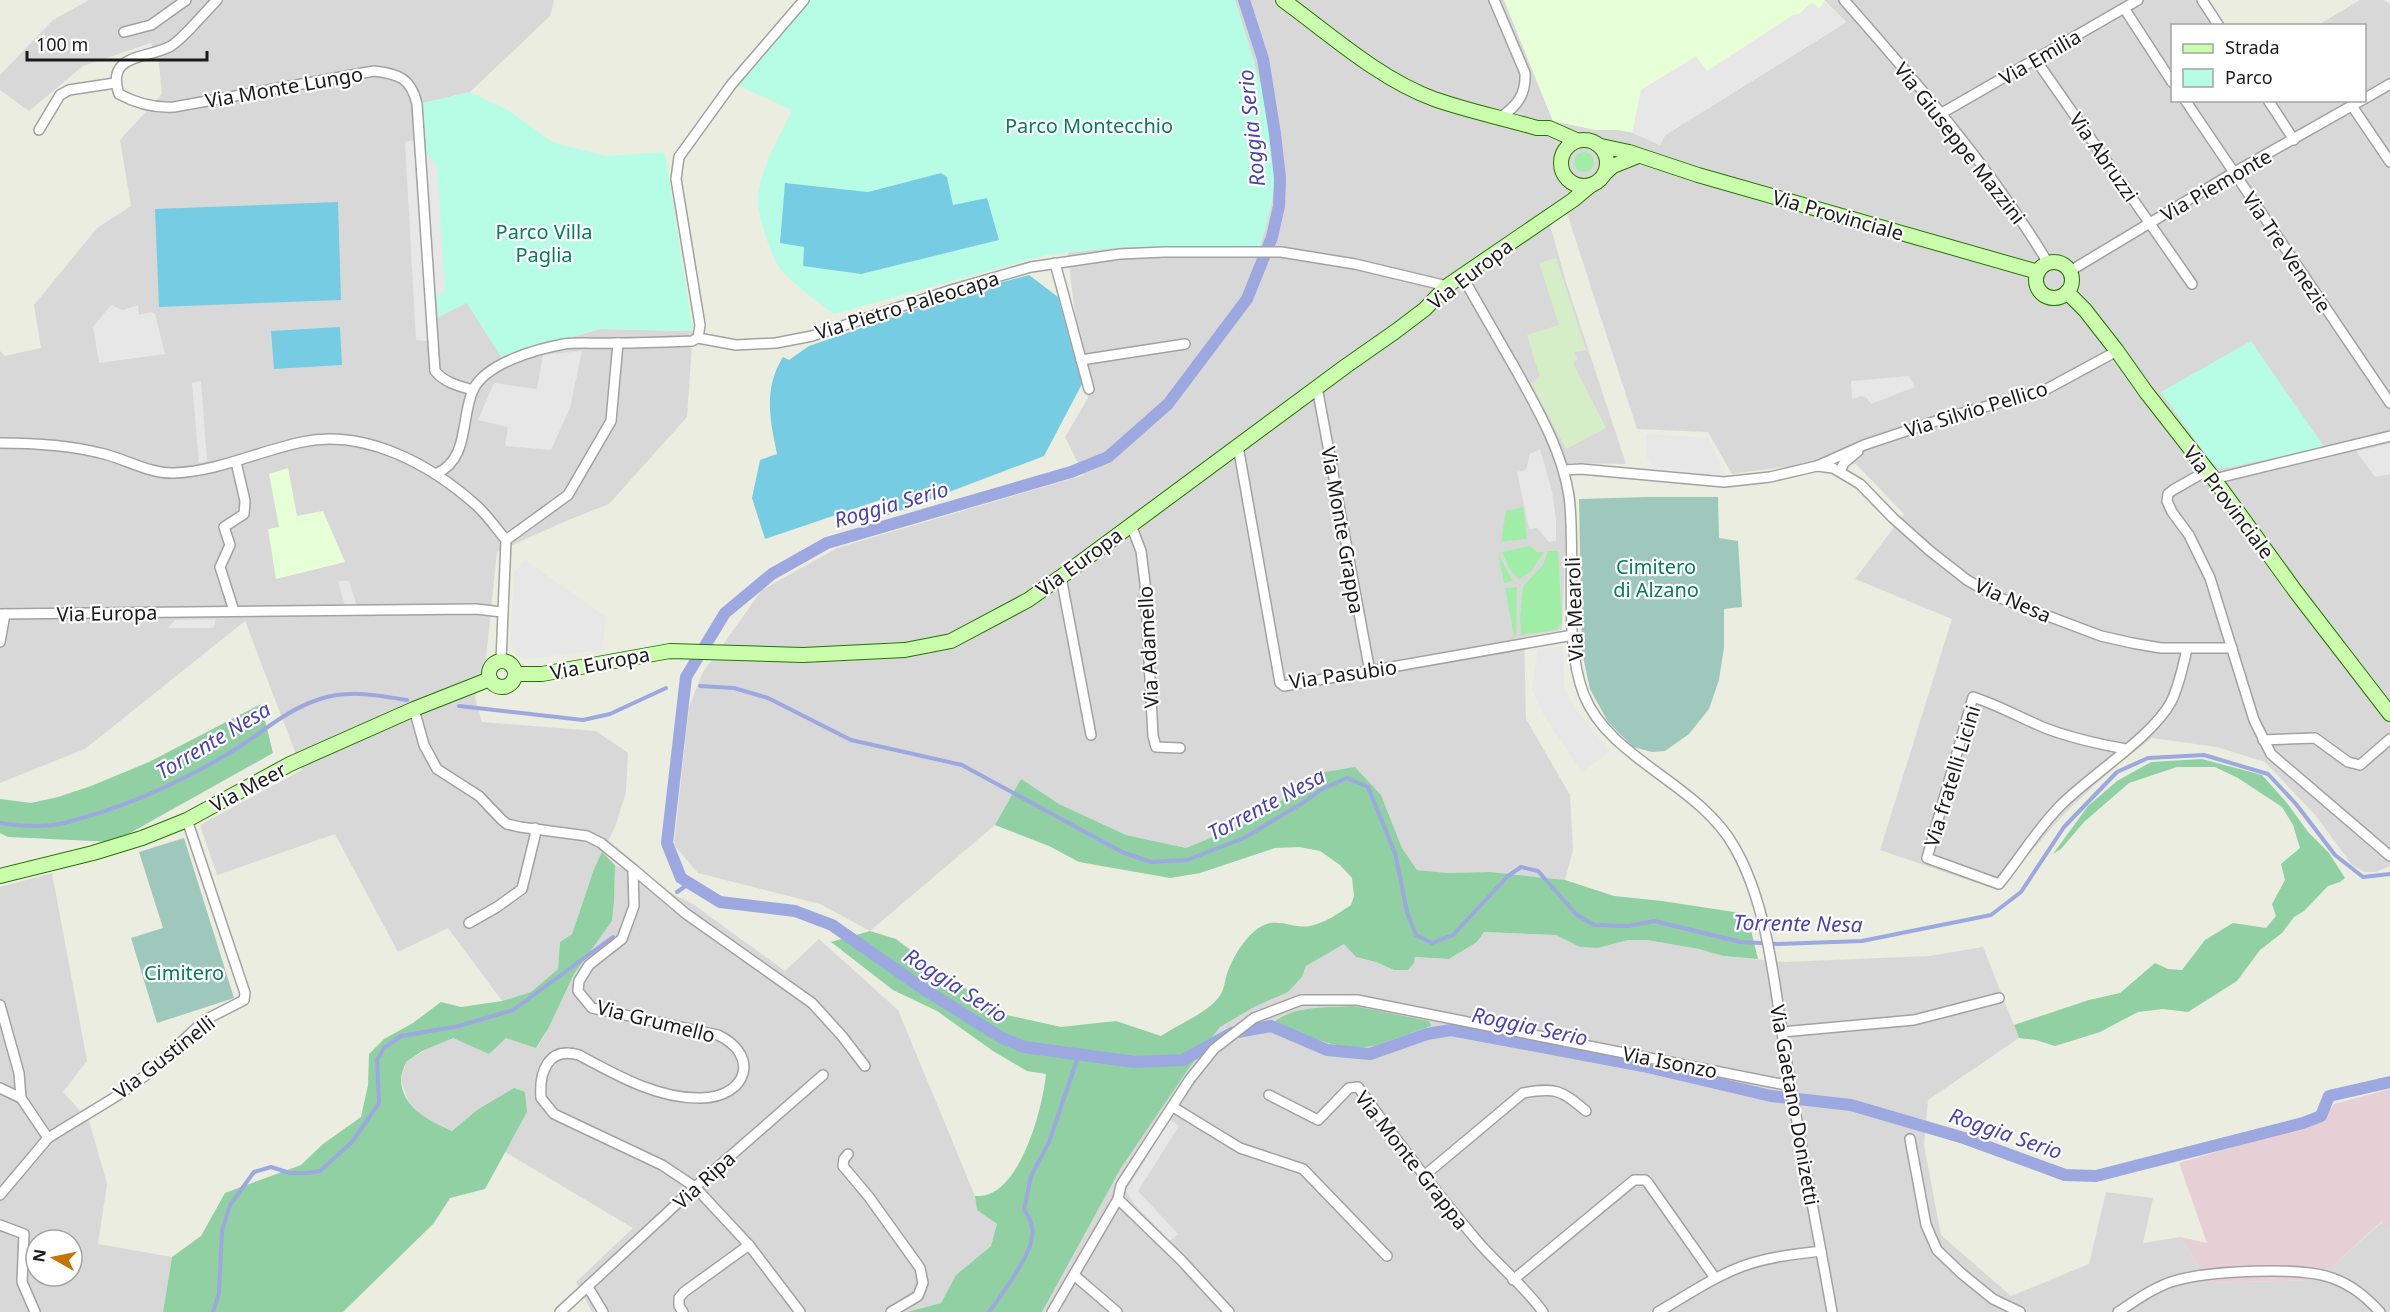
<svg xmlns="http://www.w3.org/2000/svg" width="2390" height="1312" font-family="'Noto Sans',sans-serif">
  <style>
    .residential { fill: #d9d8d8; fill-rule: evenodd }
    .industrial { fill: #e7d0d5 }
    .education { fill: #e7ffd7 }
    .farmland { fill: #d5eec8 }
    .grass { fill: #a0eda8 }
    .forest { fill: #90d0a3 }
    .cemetery { fill: #9fc8bd }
    .park { fill: #b7fde6; fill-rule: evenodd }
    .pitch { fill: #76cde3 }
    .parking { fill: #e7e7e7 }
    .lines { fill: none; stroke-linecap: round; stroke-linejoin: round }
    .stream { stroke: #9ca8df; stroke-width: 4 }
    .canal { stroke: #9ca8df; stroke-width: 12 }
    .street-casing { stroke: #a2a2a2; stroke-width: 12 }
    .secondary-casing { stroke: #237400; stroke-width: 16 }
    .street { stroke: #fff; stroke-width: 9 }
    .secondary { stroke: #cafead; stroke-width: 14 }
    .labels { text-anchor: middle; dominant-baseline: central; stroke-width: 4.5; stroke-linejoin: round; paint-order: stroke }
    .street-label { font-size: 20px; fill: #1b1b1b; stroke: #fff }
    .park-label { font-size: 20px; fill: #047e56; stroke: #fff }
    .water-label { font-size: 21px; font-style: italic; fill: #4c42b0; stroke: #fff }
  </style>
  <rect width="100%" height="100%" fill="#eaeddf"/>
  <!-- residential -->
  <g class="residential">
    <path d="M89 0H554L550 16 470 92 423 103 439 317 467 302 502 357 600 329 693 331 687 417 609 504 566 521 497 552 485 667 475 697 482 722 596 731 628 753 626 792 615 827 594 869 572 934 560 942 558 969 531 992 502 1001 448 928 398 952 335 834 217 875 200 825 302 770 245 621 85 749 0 783V351L5 356 41 348 34 305 97 228 131 206 120 140 162 94 159 65 151 43 83 66 29 111 0 90V75L53 20Z"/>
    <path d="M1235 0H1504L1553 121 1596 130H1619L1639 134 1660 145 1665 135 1845 23 1824 0H2209L2225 25 2172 26V100H2364V26L2318 25 2360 0H2383L2390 4V866L2376 872H2365L2352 865 2316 816 2265 762 2217 747 2152 738 2120 762 2066 812 1997 890 1880 850 1952 619 1855 579 1904 514 1856 464 1782 467 1732 474 1708 432 1637 429 1566 210 1550 225 1566 282 1626 464 1569 463 1562 630 1524 637 1526 719 1570 795 1573 850 1565 880 1490 872 1447 873 1417 870 1402 848 1381 795 1320 773 1252 821 1186 848 1126 835 1059 804 1021 780 995 825 870 931 820 904 698 873 674 845 689 707 703 672 762 590 837 548 1084 475 1065 437 1088 398 1073 299 1068 252 1124 247 1260 246 1261 88Z"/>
    <path d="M615 865 693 904 785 971 819 939 898 1010 975 1196 977 1210 998 1224 991 1246 956 1275 941 1303 907 1312H592L576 1282 633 1228 505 1152 527 1112 477 1110 452 1131 431 1121 419 1113 408 1101 401 1080 406 1062 435 1044 453 1038 489 1053 506 1038 537 1048 549 1027 574 974 612 921 614 902Z"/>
    <path d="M52 873 87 1061 63 1092 89 1121 107 1184 98 1244 172 1257 163 1312H0V887ZM36 1240H72V1276H36Z"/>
    <path d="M1484 932 1556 935 1580 947 1598 948 1628 940H1647L1699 949 1723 956 1784 962 1929 956 1983 947 2019 1038 1928 1100 1924 1145 1941 1235 2011 1296 2089 1264 2106 1192 2153 1198 2143 1243 2180 1237 2209 1283 2312 1280 2333 1266 2383 1221 2390 1230V1312H1042L1121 1168 1189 1068 1220 1027 1256 1006 1288 992 1302 977 1306 966 1344 944 1356 957 1376 962 1394 970 1414 957 1449 959 1477 942ZM1305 1009 1426 1029 1375 1046 1353 1048 1331 1044 1297 1033 1275 1021 1283 1015Z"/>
  </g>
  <!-- industrial -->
  <path class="industrial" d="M2390 1089V1230L2382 1221 2333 1266 2312 1280 2209 1283 2180 1237 2207 1243 2179 1163 2324 1120 2334 1104Z"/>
  <!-- education -->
  <g class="education">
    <path d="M1504 0H1824L1846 22 1665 135 1660 145 1639 134 1619 130H1596L1553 121Z"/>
    <path d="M288 468 297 516 323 511 345 562 276 579 268 529 279 527 269 474Z"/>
  </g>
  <!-- farmland -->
  <path class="farmland" d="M1556 258 1586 350 1575 352 1577 359 1573 363 1606 428 1566 449 1531 383 1540 377 1527 335 1559 325 1539 263Z"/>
  <!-- grass -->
  <g class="grass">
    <circle cx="1584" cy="162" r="10"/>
    <path d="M1523 507 1527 539 1501 542 1506 511Z"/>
    <path d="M1530 546 1537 552H1544L1532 570 1519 580 1509 568 1502 552Z"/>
    <path d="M1548 551H1558L1562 623 1556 630 1521 635 1520 617 1523 586 1543 565Z"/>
    <path d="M1498 554 1513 581 1504 583Z"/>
    <path d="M1517 587 1516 636H1514L1505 588Z"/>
  </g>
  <!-- forest -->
  <g class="forest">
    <path d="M261 704 273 753 114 842 8 837 0 833V799L31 803 58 797 91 786 149 762Z"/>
    <path d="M2202 759 2262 775 2287 803 2308 832 2329 853 2345 878 2340 882 2328 886 2304 911 2294 917 2282 933 2260 950 2237 981 2188 1012 2163 1009 2138 1012 2100 1032 2055 1046 2036 1040 2019 1038 2014 1025 2089 1000 2120 993 2155 963 2168 969 2182 970 2205 940 2233 923 2266 928 2276 916 2272 904 2285 880 2281 864 2300 848 2293 825 2282 807 2238 778 2215 767H2177L2129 783 2084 822 2061 849 2053 854 2088 806 2117 781 2151 762Z"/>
    <path d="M1355 767 1381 795 1402 848 1417 870 1447 873 1490 872 1565 880 1614 896 1662 901 1747 914 1758 959 1723 956 1699 949 1647 940H1628L1598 948 1580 947 1556 935 1484 932 1477 942 1449 959 1415 957 1414 963 1408 970H1394L1376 962 1356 957 1344 944 1306 966 1302 977 1288 992 1256 1006 1220 1027 1189 1068 1121 1168 1042 1312H907L941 1303 956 1275 991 1246 997 1224 977 1210 975 1196C979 1196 985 1196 989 1194 1023 1182 1043 1106 1046 1074L1027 1071 993 1051 937 1011 893 990 831 942 870 931 896 939 945 976 967 989 993 1012 1061 1027 1116 1021 1161 1036C1180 1023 1209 1013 1221 994 1225 987 1225 978 1228 971 1234 955 1248 932 1264 925 1280 918 1295 929 1310 926 1325 923 1339 913 1351 905L1354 896 1352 878 1340 865 1320 851 1299 847 1275 848 1200 873 1170 878 1079 862 1049 846 995 825 1021 779 1059 804 1126 835 1186 848 1252 821 1320 773Z"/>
    <path d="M602 852 615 865 614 902 612 921 574 974 549 1027 536 1048 506 1038 489 1054 453 1038 422 1051 406 1062C404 1067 401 1075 401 1080 402 1108 430 1121 452 1131L477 1110 514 1088 525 1092 527 1112 485 1189 450 1198 434 1223 343 1312H163L172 1257 201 1236 225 1193 301 1165 323 1144 361 1117 368 1085 369 1054 384 1039 413 1023 441 1002 461 1007 502 1001 531 992 558 969 560 942 572 934 594 869Z"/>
    <path d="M1354 1006 1429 1021 1431 1026 1375 1046 1352 1048 1331 1044 1297 1033 1275 1021C1297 1005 1327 1008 1354 1006Z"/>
  </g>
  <!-- cemetery -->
  <g class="cemetery">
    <path d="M1647 497H1718L1719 538 1738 541 1742 607 1724 609V647L1719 680 1709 709 1689 734 1665 751 1652 752 1633 747 1608 722 1590 689 1582 652 1579 499Z"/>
    <path d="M184 838 234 998 157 1023 131 938 163 928 139 852Z"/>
  </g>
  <!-- park -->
  <g class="park">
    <path d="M811 0H1235C1251 52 1270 106 1275 160 1278 189 1268 219 1260 246L1124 247 1046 255 834 314C816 301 797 287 781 270 771 258 756 211 758 196 760 169 781 134 792 110L737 85ZM941 173 947 177 953 205 999 240 861 274 803 266 804 247 785 183 868 192Z"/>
    <path d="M470 92 508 110 554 143 606 156 665 152 693 331 600 329 501 357 467 303 438 317 423 103Z"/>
    <path d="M2251 341 2324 447 2231 467 2218 468 2211 462 2161 392Z"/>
  </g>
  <!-- pitch -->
  <g class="pitch">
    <path d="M941 173 947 177 953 205 987 198 999 240 861 274 803 266 804 247 780 243 785 183 868 192Z"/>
    <path d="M338 202 341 300 159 307 155 209Z"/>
    <path d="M1029 275 1058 297 1082 384 1044 456 886 516 880 500 765 539 752 498 760 460 777 454C770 420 763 389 783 357L789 360 809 346 965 292Z"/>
    <path d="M340 327 342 365 274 369 271 331Z"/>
  </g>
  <!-- parking -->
  <g class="parking">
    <path d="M1824 1 1846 22 1665 135 1660 145 1632 133 1641 90 1696 56 1707 71 1793 15 1799 14 1812 2 1819 9Z"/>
    <path d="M414 140 437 165 445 291 437 295 427 341 416 340 405 142Z"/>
    <path d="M111 305 123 310 138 305 139 315 151 312 155 314 165 354 99 363 93 327Z"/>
    <path d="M582 351 570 408 551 450 505 446 508 427 478 420 494 383 537 389 543 355Z"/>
    <path d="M1909 376 1915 387 1871 404 1867 398 1861 396 1852 399 1851 381Z"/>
    <path d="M201 381 207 461 199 463 192 383Z"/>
    <path d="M1646 434 1709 438 1724 475 1656 469 1647 458Z"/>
    <path d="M2390 444V474L2375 477 2356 451Z"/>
    <path d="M1540 449 1552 491 1556 519V541L1549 542 1537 528 1529 529 1517 472 1526 470 1530 454Z"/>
    <path d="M525 560 606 617 602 650 526 659 516 654 510 643 514 573Z"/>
    <path d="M338 581H349L357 607 345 606Z"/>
    <path d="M216 619 213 628H168L175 620Z"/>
    <path d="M1563 646 1564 688 1579 714 1610 751 1582 772 1546 719 1532 690 1538 649Z"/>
    <path d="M1170 1120 1179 1126 1138 1191 1178 1234 1170 1241 1135 1205 1126 1191Z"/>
  </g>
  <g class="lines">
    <!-- stream -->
    <g class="stream">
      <path d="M700 686 734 688 768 698 851 740 962 765 1122 852 1151 862 1187 860 1244 838 1304 802 1322 789 1347 778 1368 787 1395 853 1407 912 1416 935 1432 943 1453 935 1508 876 1521 867 1538 871 1576 914 1594 925 1628 926 1654 921 1741 942 1778 944 1862 941 1991 915 2021 892 2064 827 2117 772 2148 758 2204 755 2268 774 2296 804 2335 855 2363 877 2390 874"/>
      <path d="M459 706 583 720 610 714 666 688"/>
      <path d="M0 823C20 826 43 828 64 823 124 808 186 780 239 747 266 729 286 711 317 700 347 689 377 695 407 700"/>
      <path d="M677 892 690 883"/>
      <path d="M213 1312 219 1293 222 1231 230 1205 254 1172 271 1167 290 1173H308L320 1171 352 1142 379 1103 377 1060 384 1048 401 1036 459 1026 513 1010 613 937"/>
      <path d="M989 1312C1001 1296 1030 1256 1032 1237 1034 1226 1030 1218 1024 1210L1031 1176 1049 1142 1079 1054"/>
    </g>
    <!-- canal -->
    <path class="canal" d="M1244 0 1263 59 1275 134 1280 178 1279 206 1272 237 1247 299 1168 404 1108 457 1071 472 827 543 772 574 725 613 686 677 667 843 681 878 720 902 795 911 832 925 925 990 1002 1038 1024 1047 1135 1062 1183 1060 1232 1033 1271 1026 1327 1050 1370 1054 1427 1034 1451 1030 1643 1066 1771 1096 1851 1105 1964 1138 2065 1175 2096 1176 2303 1123 2321 1116 2329 1096 2390 1082"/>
    <!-- street casing -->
    <g class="street-casing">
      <g id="street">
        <path d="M217 0C205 12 184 38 171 46 148 59 105 53 119 94 137 104 154 108 174 107L374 71C399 74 411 78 417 104L435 371C445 383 459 386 473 390"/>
        <path d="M1494 0 1525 73C1526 94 1518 105 1501 117"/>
        <path d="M1844 0C1917 83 1991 168 2048 263"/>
        <path d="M2202 0 2219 26"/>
        <path d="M2124 8 2172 82"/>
        <path d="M124 32 151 25 186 0"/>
        <path d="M2036 60 2192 284"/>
        <path d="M2364 99 2390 84"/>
        <path d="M2185 100 2390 403"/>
        <path d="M2268 100 2294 140"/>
        <path d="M2352 106 2390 162"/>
        <path d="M1942 113 2138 0"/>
        <path d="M39 130 60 95 69 90 115 83"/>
        <path d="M1055 263 1089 389"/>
        <path d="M2070 271 2233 173 2362 100"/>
        <path d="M1462 276C1480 307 1498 339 1516 370 1538 410 1562 451 1569 496 1577 558 1562 639 1584 695 1610 760 1699 783 1735 848 1769 908 1775 991 1786 1058 1800 1143 1817 1227 1832 1312"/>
        <path d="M698 338 700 325 676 179 679 157 731 85 804 0"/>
        <path d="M1081 360 1185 344"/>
        <path d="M1317 387 1370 672"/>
        <path d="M0 443C32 443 68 445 100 453 124 458 149 474 174 473 219 471 259 451 302 442 365 428 431 465 476 505 487 515 496 528 506 540"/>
        <path d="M1238 446 1280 683 1284 686 1573 635"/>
        <path d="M1817 466 1864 445 1945 418 2045 390 2117 351"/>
        <path d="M1564 470 1581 469 1724 482 1770 477 1817 466 1833 468 1860 484 1893 518 1930 551 1967 580 1995 596 2101 636 2132 643 2161 648H2232"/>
        <path d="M2208 470 2173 490 2168 494 2167 501 2172 512 2189 535 2210 578 2254 720 2271 754 2390 856"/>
        <path d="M1840 471 1844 463 1858 451"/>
        <path d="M436 474C470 458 460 420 473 390 486 363 537 349 564 344 580 342 598 344 615 343 640 343 666 342 692 341L698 338 736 345 776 343 812 336 951 290 1031 267 1120 254 1164 252H1281L1355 264 1447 286"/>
        <path d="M2214 479 2390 436"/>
        <path d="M1131 525 1141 551 1145 583 1153 736 1156 747 1180 748"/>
        <path d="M506 540 568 495 611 421 618 343"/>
        <path d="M1061 577 1091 735"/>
        <path d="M234 611 220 567 230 545 224 527 244 514 245 501 236 462"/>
        <path d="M0 614 476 609 502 612"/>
        <path d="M0 642 5 614"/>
        <path d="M501 661 506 540"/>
        <path d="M414 709 424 745 437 769 479 796 502 820 507 824 520 827 587 836 601 843 633 869 634 906 622 939 589 965 579 981 578 991 592 1008 718 1035C760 1055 748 1097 701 1098 658 1099 616 1075 579 1055 548 1046 539 1072 541 1098L554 1114 662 1165 695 1187 749 1245 800 1312"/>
        <path d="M2263 740 2315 738 2348 762 2360 765 2390 739"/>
        <path d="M2126 749C2098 744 2071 738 2045 728 2021 718 1998 705 1973 697L1927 858 1999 884C2020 858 2037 829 2061 805 2091 775 2153 736 2171 702 2179 686 2183 666 2187 649"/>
        <path d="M633 869 685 913 812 1003 842 1036 865 1066"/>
        <path d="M469 923 497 907 522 889 535 836V828"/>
        <path d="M0 1005 19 1073 21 1098 48 1138"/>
        <path d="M1782 1032 1914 1020 1999 998"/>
        <path d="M0 1088 21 1098"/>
        <path d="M1269 1095 1318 1120 1349 1088 1358 1087C1395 1138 1433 1189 1474 1237 1495 1263 1523 1284 1543 1312"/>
        <path d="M1173 1107 1240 1148 1303 1169 1387 1256"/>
        <path d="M1910 1139 1926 1225 1937 1250 1961 1273 1993 1299 2020 1312"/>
        <path d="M848 1154 844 1159 843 1166 869 1197 920 1268 923 1283 918 1296 891 1312"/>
        <path d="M1425 1175 1523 1093C1556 1087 1561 1090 1586 1111"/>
        <path d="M0 1195 48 1138 120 1094 146 1075 205 1020 244 1000 245 993 187 820"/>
        <path d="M1118 1199 1181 1260 1229 1312"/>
        <path d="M0 1225 24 1234 22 1282 35 1312"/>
        <path d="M1074 1275 1117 1312"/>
        <path d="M1513 1280 1634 1180H1645L1648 1183 1715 1278"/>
        <path d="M588 1287 603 1312"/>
        <path d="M560 1312 695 1187 823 1075"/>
        <path d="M683 1312 679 1306V1298L684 1292 749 1245"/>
        <path d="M1052 1312 1118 1199 1121 1185 1190 1079 1214 1049 1254 1018 1301 1000H1357L1791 1086"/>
        <path d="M1658 1312C1686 1296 1713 1277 1743 1266 1768 1257 1795 1254 1821 1251"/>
        <path d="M2118 1312C2135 1301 2154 1287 2174 1281 2207 1271 2301 1266 2332 1278 2352 1285 2366 1297 2380 1312"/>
      </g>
    </g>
    <!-- secondary casing -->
    <g class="secondary-casing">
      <g id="secondary">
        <path d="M1283 0C1331 35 1378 78 1434 99 1468 111 1503 118 1537 128H1549L1576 140"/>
        <circle cx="1584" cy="163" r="23"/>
        <path d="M1601 146 1629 152 1698 175 2038 272"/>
        <path d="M1604 174 1613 166 1638 156"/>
        <circle cx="2054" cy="280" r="18"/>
        <path d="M2067 292 2085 310 2117 351 2146 392 2214 479 2296 592 2390 714"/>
        <circle cx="502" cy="674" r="13"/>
        <path d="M515 674H542L670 651 803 655 905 650 951 641 1028 600 1065 574 1346 366 1396 331 1425 309 1447 286 1573 200 1591 185"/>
        <path d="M0 876 93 853 142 838 187 820 290 764 414 709 490 679"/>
      </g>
    </g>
    <!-- street -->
    <use href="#street" class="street"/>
    <!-- secondary -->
    <use href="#secondary" class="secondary"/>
  </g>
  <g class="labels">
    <!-- street labels -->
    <g class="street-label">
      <text transform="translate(2040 57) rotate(-30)">Via Emilia</text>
      <text transform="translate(284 87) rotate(-10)">Via Monte Lungo</text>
      <text transform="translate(1960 143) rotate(52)">Via Giuseppe Mazzini</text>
      <text transform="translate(2104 157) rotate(55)">Via Abruzzi</text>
      <text transform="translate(2216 185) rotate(-30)">Via Piemonte</text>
      <text transform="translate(1838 215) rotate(16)">Via Provinciale</text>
      <text transform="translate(2287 252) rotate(56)">Via Tre Venezie</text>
      <text transform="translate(1470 274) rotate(-38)">Via Europa</text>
      <text transform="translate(907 305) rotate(-17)">Via Pietro Paleocapa</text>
      <text transform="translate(1976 409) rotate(-17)">Via Silvio Pellico</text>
      <text transform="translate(2229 502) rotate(53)">Via Provinciale</text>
      <text transform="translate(1343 530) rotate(80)">Via Monte Grappa</text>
      <text transform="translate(1079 562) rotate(-36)">Via Europa</text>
      <text transform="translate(2013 600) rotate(24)">Via Nesa</text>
      <text transform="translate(1574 609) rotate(-92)">Via Mearoli</text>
      <text transform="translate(107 613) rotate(-1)">Via Europa</text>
      <text transform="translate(1148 647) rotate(-93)">Via Adamello</text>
      <text transform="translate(600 663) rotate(-11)">Via Europa</text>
      <text transform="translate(1343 674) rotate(-8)">Via Pasubio</text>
      <text transform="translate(1952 776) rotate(-73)">Via fratelli Licini</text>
      <text transform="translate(248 787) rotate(-28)">Via Meer</text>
      <text transform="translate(656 1021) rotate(14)">Via Grumello</text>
      <text transform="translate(164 1057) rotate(-38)">Via Gustinelli</text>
      <text transform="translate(1670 1062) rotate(11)">Via Isonzo</text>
      <text transform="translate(1795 1105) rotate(80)">Via Gaetano Donizetti</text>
      <text transform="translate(1412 1160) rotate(52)">Via Monte Grappa</text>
      <text transform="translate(704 1180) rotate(-42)">Via Ripa</text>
    </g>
    <!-- park labels -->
    <g class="park-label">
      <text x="1089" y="125">Parco Montecchio</text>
      <text x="544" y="231">Parco Villa<tspan x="544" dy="23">Paglia</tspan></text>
      <text x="1656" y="566">Cimitero<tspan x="1656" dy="23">di Alzano</tspan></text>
      <text x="184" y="972">Cimitero</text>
    </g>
    <!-- water labels -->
    <g class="water-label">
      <text transform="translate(1251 128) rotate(-96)">Roggia Serio</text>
      <text transform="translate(891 504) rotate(-16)">Roggia Serio</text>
      <text transform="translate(213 740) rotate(-31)">Torrente Nesa</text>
      <text transform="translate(1266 804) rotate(-28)">Torrente Nesa</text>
      <text transform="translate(1798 923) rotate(1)">Torrente Nesa</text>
      <text transform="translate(956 985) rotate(33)">Roggia Serio</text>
      <text transform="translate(1530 1026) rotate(12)">Roggia Serio</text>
      <text transform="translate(2006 1133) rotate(19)">Roggia Serio</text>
    </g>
  </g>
  <!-- legend -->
  <rect x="2171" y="24" width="195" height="78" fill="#ffffff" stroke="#a4a4a4" stroke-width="1.5"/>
  <rect x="2183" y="44" width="30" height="9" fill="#cafead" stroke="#a4a4a4" stroke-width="1.5"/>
  <text x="2225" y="54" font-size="18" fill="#1b1b1b">Strada</text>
  <rect x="2183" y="69" width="30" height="18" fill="#b7fde6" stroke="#a4a4a4" stroke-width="1.5"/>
  <text x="2225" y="84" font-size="18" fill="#1b1b1b">Parco</text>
  <!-- north arrow -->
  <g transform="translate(54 1258) rotate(279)"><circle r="28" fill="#ffffff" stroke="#a4a4a4" stroke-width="1.5"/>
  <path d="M0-4.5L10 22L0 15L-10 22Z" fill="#c67500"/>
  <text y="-9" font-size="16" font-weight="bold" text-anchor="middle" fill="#1b1b1b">N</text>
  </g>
  <!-- scale -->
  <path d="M27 51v9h180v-9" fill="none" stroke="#1b1b1b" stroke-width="3"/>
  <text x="36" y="51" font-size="18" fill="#1b1b1b" stroke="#ffffff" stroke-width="4.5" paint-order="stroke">100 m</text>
</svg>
